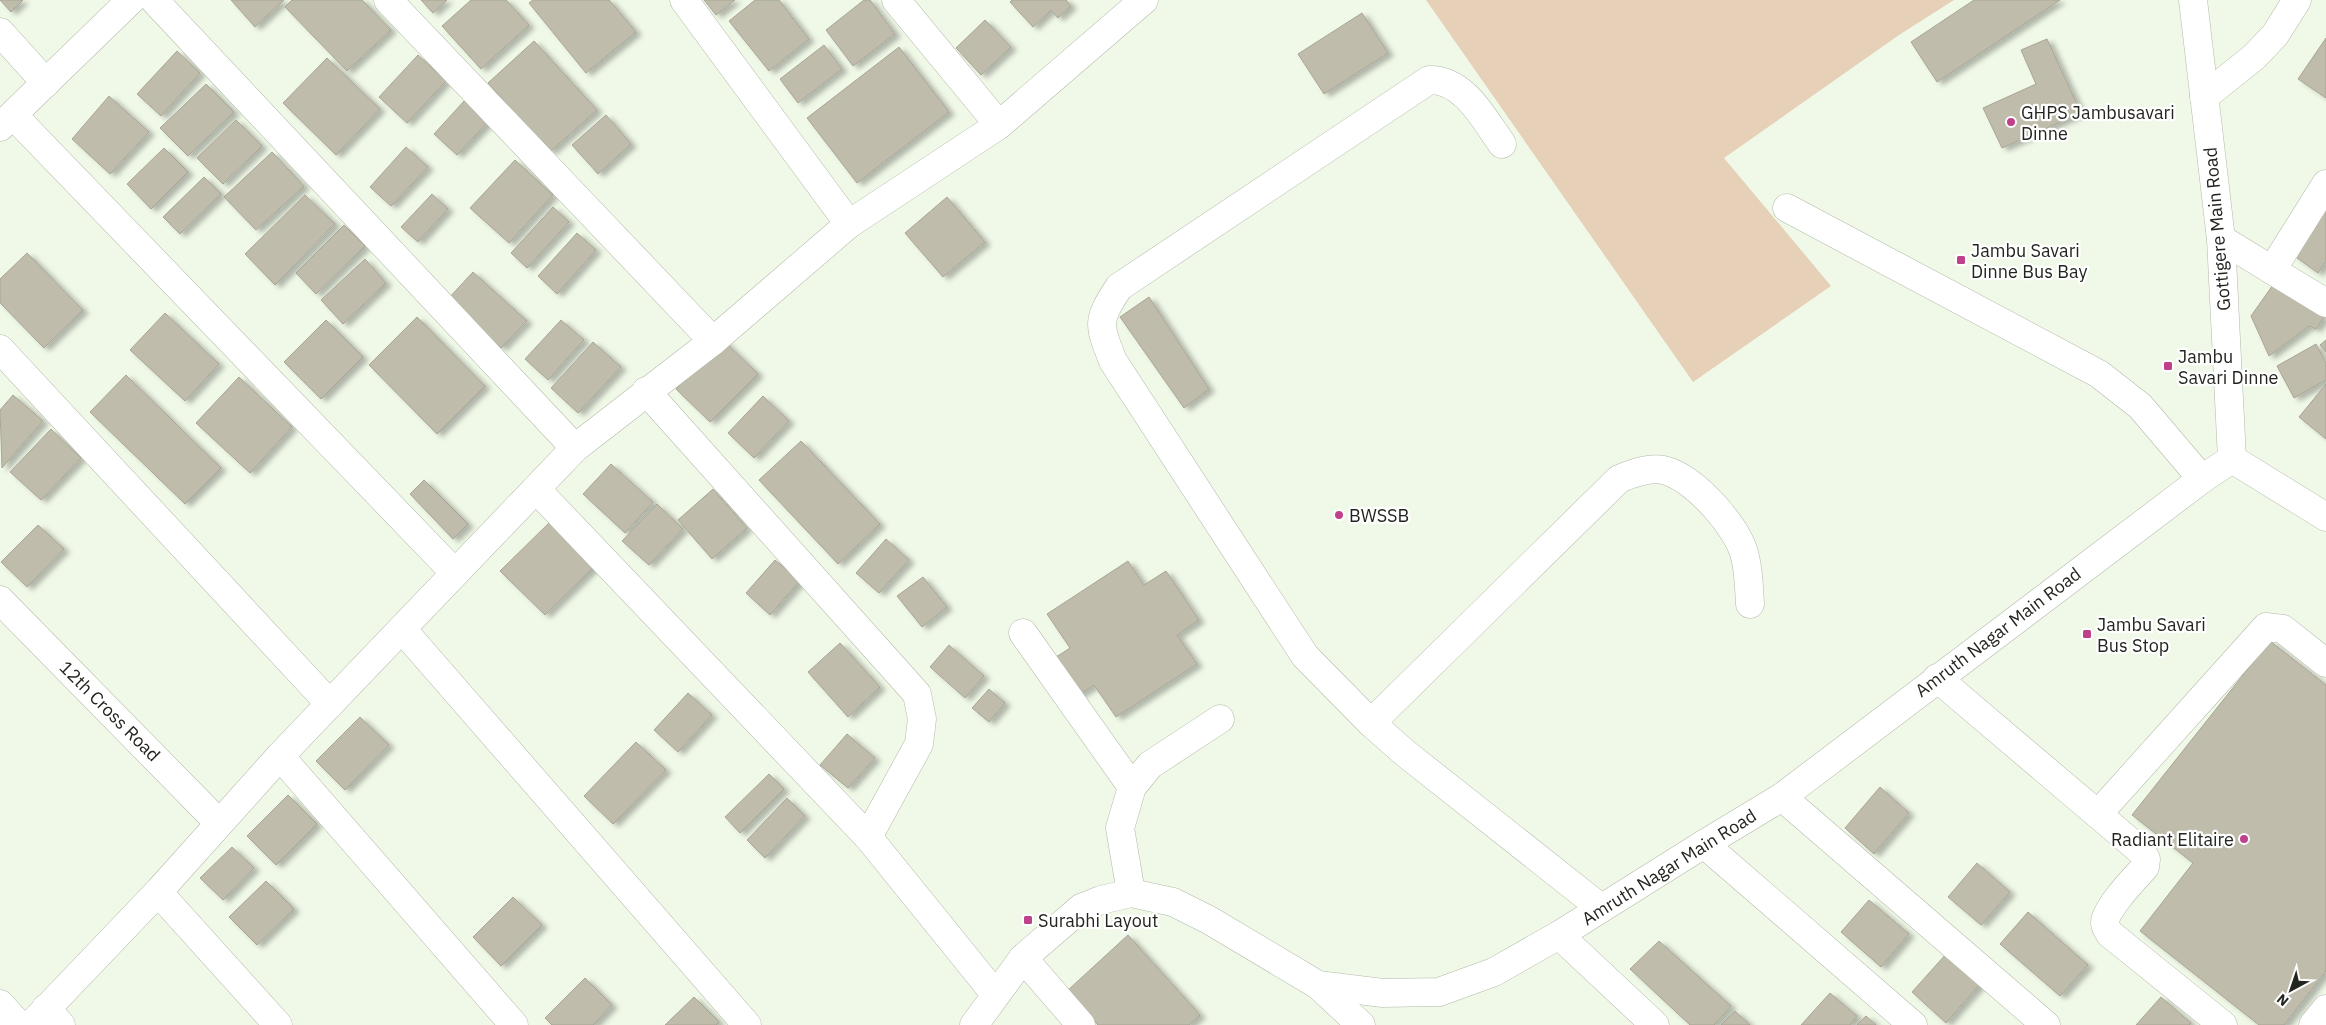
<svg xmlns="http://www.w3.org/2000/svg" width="2326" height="1025" font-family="'IBM Plex Sans',sans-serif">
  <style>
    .green { fill: #e6d0b8 }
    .building { fill: #bfbcab; stroke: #a8a595; filter: url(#shadow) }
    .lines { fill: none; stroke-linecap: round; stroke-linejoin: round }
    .minor-casing { stroke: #b2baaa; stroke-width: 29 }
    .major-casing { stroke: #b2baaa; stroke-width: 29 }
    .minor { stroke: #fff; stroke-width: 28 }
    .major { stroke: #fff; stroke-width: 28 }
    .poi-dot { fill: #bf408b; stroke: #fff; stroke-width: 2 }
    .labels { text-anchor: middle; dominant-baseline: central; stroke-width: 4.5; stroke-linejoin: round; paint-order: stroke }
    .poi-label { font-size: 18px; fill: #23251f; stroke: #fff; text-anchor: start }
    .street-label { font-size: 18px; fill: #23251f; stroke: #fff }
  </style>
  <defs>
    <filter id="shadow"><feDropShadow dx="5.5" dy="3" stdDeviation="2.5" flood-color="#0004"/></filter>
  </defs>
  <rect width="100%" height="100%" fill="#f0f8e7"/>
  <!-- green -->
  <path class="green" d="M1426 0H1954L1899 35 1724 158 1831 286 1693 382Z"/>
  <!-- building -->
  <g class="building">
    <path d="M0 0H23L11 12Z"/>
    <path d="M231 0H284L255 27Z"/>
    <path d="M292 0H362L391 30 347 71 285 7Z"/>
    <path d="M421 0H447L433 13Z"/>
    <path d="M471 0H506L529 25 481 69 442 26Z"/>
    <path d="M533 0H609L636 32 586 73 529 3Z"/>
    <path d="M704 0H735L716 15Z"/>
    <path d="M755 0H779L809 39 769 71 729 21Z"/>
    <path d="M864 0H870L895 34 853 66 826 30Z"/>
    <path d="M1012 0H1066L1071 6 1058 18 1051 10 1033 27 1010 2Z"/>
    <path d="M1974 0H2060L1937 82 1911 42Z"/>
    <path d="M1362 13 1388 53 1324 94 1298 54Z"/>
    <path d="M985 20 1011 47 981 75 956 48Z"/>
    <path d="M2326 38V98L2298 79Z"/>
    <path d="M2047 39 2081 113 2002 148 1983 108 2036 84 2021 50Z"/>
    <path d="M534 41 597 110 550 152 488 83Z"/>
    <path d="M824 45 842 69 798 103 780 79Z"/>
    <path d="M899 47 949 112 857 183 807 118Z"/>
    <path d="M177 51 200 73 161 116 137 94Z"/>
    <path d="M418 55 446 81 407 123 379 97Z"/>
    <path d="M327 58 380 109 336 155 283 103Z"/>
    <path d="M206 84 234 112 188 156 160 128Z"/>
    <path d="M109 96 149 132 110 174 72 139Z"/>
    <path d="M465 100 489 121 457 155 434 134Z"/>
    <path d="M606 115 631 144 598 174 572 145Z"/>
    <path d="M236 120 262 146 223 184 197 158Z"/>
    <path d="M406 147 428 167 391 206 370 187Z"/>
    <path d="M164 148 188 172 151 209 127 184Z"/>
    <path d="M272 152 304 186 256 230 224 197Z"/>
    <path d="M515 160 553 195 509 243 470 208Z"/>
    <path d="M204 177 221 194 180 234 163 217Z"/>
    <path d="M432 194 448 209 418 242 401 227Z"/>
    <path d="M305 195 335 224 275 285 245 254Z"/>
    <path d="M947 197 985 242 943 277 905 233Z"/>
    <path d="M2326 206V261L2318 273 2293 255Z"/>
    <path d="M553 207 569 222 527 268 511 253Z"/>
    <path d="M344 225 365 246 316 294 296 273Z"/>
    <path d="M577 233 596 250 557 294 538 276Z"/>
    <path d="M27 253 83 310 44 348 0 303V279Z"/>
    <path d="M365 259 386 283 343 324 321 300Z"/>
    <path d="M473 272 527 321 501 348 448 299Z"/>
    <path d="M2275 282 2324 317 2316 329 2309 326 2269 356 2251 316Z"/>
    <path d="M1149 297 1209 389 1184 408 1120 317Z"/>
    <path d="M165 313 219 364 185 401 130 350Z"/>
    <path d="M417 317 485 386 437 434 369 365Z"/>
    <path d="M326 320 363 357 321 399 284 362Z"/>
    <path d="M561 320 584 340 548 380 525 359Z"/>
    <path d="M723 340 758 374 710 422 676 389Z"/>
    <path d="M2326 340V352L2320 345Z"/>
    <path d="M593 342 621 367 578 413 551 388Z"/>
    <path d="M2316 344 2326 363V380L2294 398 2277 366Z"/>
    <path d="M126 375 221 468 185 504 90 412Z"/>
    <path d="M239 377 292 427 250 473 196 423Z"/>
    <path d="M2326 384V439L2299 417Z"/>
    <path d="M13 395 43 421 2 468 0 410Z"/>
    <path d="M763 396 789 421 754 458 728 433Z"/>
    <path d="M51 429 81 458 41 500 10 472Z"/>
    <path d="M801 441 880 524 838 564 759 480Z"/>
    <path d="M611 464 653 502 625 533 583 494Z"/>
    <path d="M424 480 468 524 453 539 410 494Z"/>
    <path d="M713 489 747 528 712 559 678 520Z"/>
    <path d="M657 504 683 529 649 565 622 541Z"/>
    <path d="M551 521 595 566 545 615 500 571Z"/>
    <path d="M38 525 64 549 27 587 1 562Z"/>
    <path d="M886 539 909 560 879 593 856 573Z"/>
    <path d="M775 560 800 581 770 615 746 593Z"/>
    <path d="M1128 561 1144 585 1166 571 1199 620 1177 635 1197 664 1116 717 1094 685 1077 696 1053 659 1070 648 1047 614Z"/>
    <path d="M923 577 947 607 922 627 897 596Z"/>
    <path d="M2270 641 2326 685V971L2284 1025H2259L2140 931 2193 863 2132 815Z"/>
    <path d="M840 643 880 687 848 717 808 672Z"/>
    <path d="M949 645 984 676 965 698 930 667Z"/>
    <path d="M989 689 1005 703 989 722 972 708Z"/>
    <path d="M688 693 712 715 678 752 654 730Z"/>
    <path d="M360 717 389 745 345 790 316 761Z"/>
    <path d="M847 734 875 758 848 788 820 765Z"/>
    <path d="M636 742 666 770 613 824 584 796Z"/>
    <path d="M769 774 784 789 740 833 725 817Z"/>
    <path d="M1880 787 1909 813 1874 854 1845 828Z"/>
    <path d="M288 795 317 824 276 865 247 836Z"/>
    <path d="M787 798 805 816 765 858 747 840Z"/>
    <path d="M232 847 254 868 223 900 200 878Z"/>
    <path d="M1977 863 2010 892 1981 925 1948 897Z"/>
    <path d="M266 881 294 909 257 945 229 917Z"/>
    <path d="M513 897 542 925 501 966 473 937Z"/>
    <path d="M1869 900 1909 934 1881 967 1841 932Z"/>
    <path d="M2028 912 2088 965 2060 996 2000 944Z"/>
    <path d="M1128 935 1200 1015 1189 1025H1098L1067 991Z"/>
    <path d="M1659 941 1731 1006 1714 1025H1690L1630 969Z"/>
    <path d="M1947 953 1981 983 1946 1023 1912 992Z"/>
    <path d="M585 978 612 1005 593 1025H552L545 1018Z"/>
    <path d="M1830 993 1857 1016 1850 1025H1801Z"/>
    <path d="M694 997 719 1022 716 1025H665Z"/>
    <path d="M2161 997 2191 1023 2189 1025H2136Z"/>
    <path d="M1735 1011 1750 1025H1721Z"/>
    <path d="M1866 1016 1876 1025H1857Z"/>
  </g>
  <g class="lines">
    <!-- minor casing -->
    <g class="minor-casing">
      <g id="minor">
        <path d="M154 0 575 448"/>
        <path d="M388 0 713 341"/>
        <path d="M896 0 999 125"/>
        <path d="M2193 0 2221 239 2232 459"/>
        <path d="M0 32 46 83"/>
        <path d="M2204 97 2254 57 2275 35 2297 0"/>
        <path d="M13 115 455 573"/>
        <path d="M0 127 131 0"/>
        <path d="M1502 144C1484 119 1464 79 1429 80L1119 287C1097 321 1098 323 1113 361L1305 656 1371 723 1405 753 1601 908"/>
        <path d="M1787 208 2099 374 2140 406 2202 479"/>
        <path d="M849 224 999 125 1144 0"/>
        <path d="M2221 239 2326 303"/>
        <path d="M2272 270 2326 184"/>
        <path d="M0 349 330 704"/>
        <path d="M646 391 917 694 922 719 919 744 868 837"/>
        <path d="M536 489 868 837 995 994"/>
        <path d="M0 600 219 823"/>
        <path d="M402 629 747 1025"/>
        <path d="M1023 633 1132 787"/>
        <path d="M1937 678 2141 851 2146 859 2145 867C2136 877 2104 910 2105 923 2105 927 2108 931 2110 934L2223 1025"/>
        <path d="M1371 723 1619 479C1633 473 1652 466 1667 471 1696 480 1739 528 1745 557 1749 572 1749 589 1750 604"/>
        <path d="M280 756 514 1025"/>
        <path d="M1782 797 2046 1025"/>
        <path d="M2098 814 2266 627 2283 629 2326 663"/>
        <path d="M1704 844 1913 1025"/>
        <path d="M158 892 278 1025"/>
        <path d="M1131 893 1120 828 1132 787 1150 765 1220 719"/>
        <path d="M1559 935 1655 1025"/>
        <path d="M1023 958 1081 1025"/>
        <path d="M1318 985 1361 1025"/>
        <path d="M0 1004 19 1025"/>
        <path d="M46 1008 61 1025"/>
        <path d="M31 1025 158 892 280 756 575 448 713 341 849 224 684 0"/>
        <path d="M2313 1025 2326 1009"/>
      </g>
    </g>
    <!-- major casing -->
    <g class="major-casing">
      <path id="major" d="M974 1025 1023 958 1081 908 1101 900 1131 893 1173 902 1209 920 1318 985 1383 993 1439 992 1494 972 1559 935 1704 844 1782 797 2202 479 2232 459 2326 517"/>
    </g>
    <!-- minor -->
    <use href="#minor" class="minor"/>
    <!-- major -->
    <use href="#major" class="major"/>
  </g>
  <!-- markers -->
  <g class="poi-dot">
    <circle cx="2011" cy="122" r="5"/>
    <rect x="1956" y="255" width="10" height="10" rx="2.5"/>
    <rect x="2163" y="361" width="10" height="10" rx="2.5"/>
    <circle cx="1339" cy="515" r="5"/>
    <rect x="2082" y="629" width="10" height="10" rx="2.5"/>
    <circle cx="2244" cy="839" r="5"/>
    <rect x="1023" y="915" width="10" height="10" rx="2.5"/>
  </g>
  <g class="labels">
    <!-- poi labels -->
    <g class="poi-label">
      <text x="2021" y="112">GHPS Jambusavari<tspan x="2021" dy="21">Dinne</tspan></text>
      <text x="1971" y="250">Jambu Savari<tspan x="1971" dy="21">Dinne Bus Bay</tspan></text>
      <text x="2178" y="356">Jambu<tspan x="2178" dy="21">Savari Dinne</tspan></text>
      <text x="1349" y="515">BWSSB</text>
      <text x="2097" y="624">Jambu Savari<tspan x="2097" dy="21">Bus Stop</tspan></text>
      <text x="2234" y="839" text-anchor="end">Radiant Elitaire</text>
      <text x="1038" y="920">Surabhi Layout</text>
    </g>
    <!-- street labels -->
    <g class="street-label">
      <text transform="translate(2217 229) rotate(-95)">Gottigere Main Road</text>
      <text transform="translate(1998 632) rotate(-37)">Amruth Nagar Main Road</text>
      <text transform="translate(110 711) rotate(45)">12th Cross Road</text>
      <text transform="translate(1669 867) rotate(-32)">Amruth Nagar Main Road</text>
    </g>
  </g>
  <!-- north arrow -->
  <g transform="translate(2291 990) rotate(220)" stroke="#ffffff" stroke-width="4" paint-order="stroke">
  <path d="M0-4L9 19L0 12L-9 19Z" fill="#23251f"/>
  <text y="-8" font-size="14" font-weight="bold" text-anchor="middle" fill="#23251f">N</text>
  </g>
</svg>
